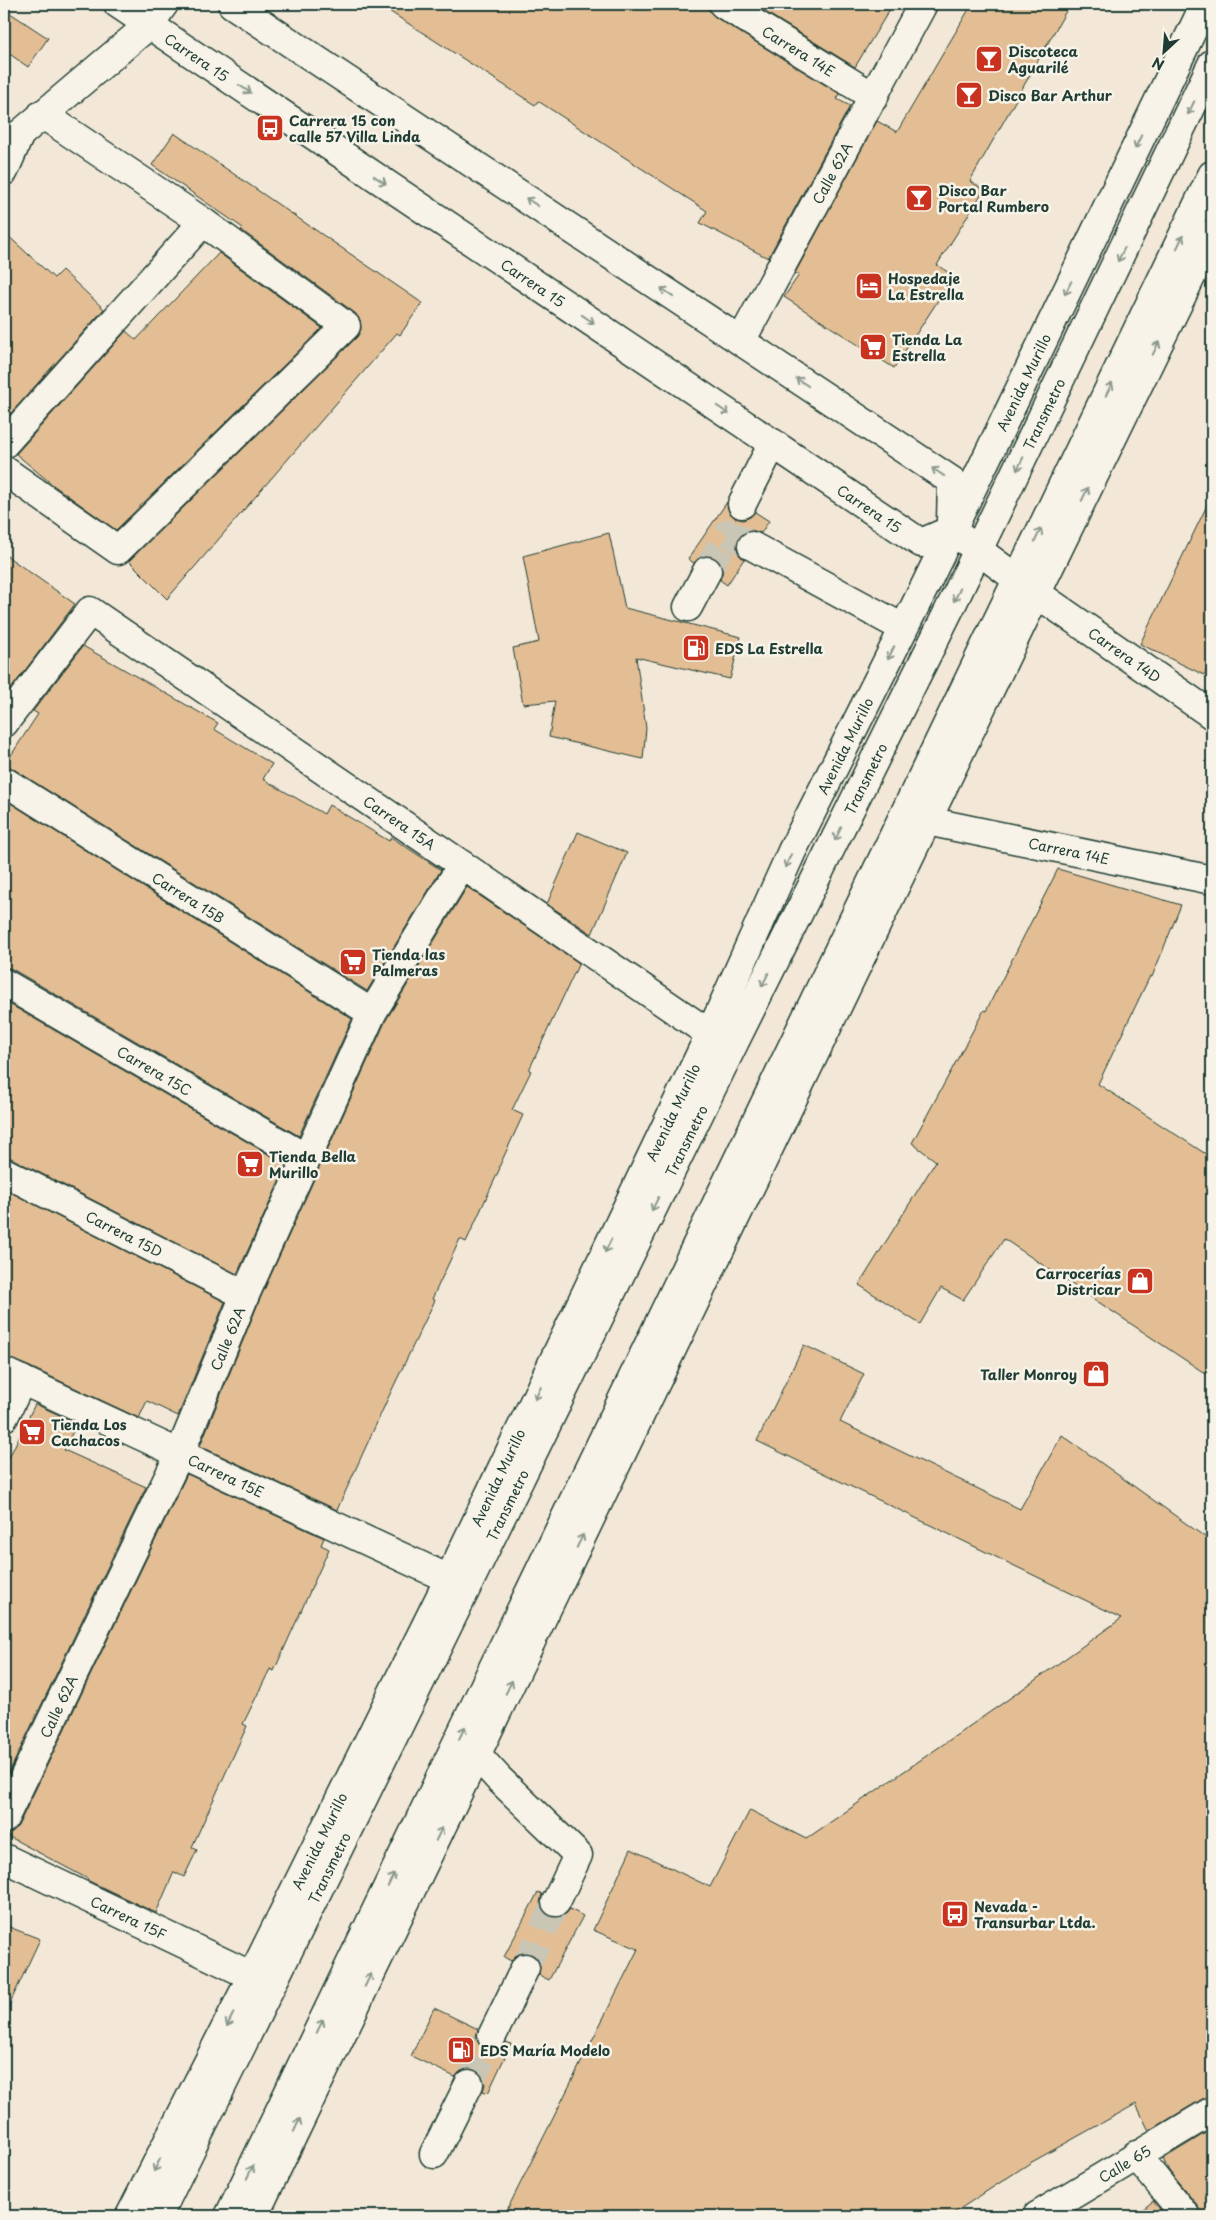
<svg xmlns="http://www.w3.org/2000/svg" width="1216" height="2220" font-family="'Playpen Sans',sans-serif">
  <style>
    .building { fill: #e3be94; stroke: #1f3d34 }
    .lines { fill: none; stroke-linecap: round; stroke-linejoin: round }
    .minor-tunnel { stroke: #c9c6b6; stroke-width: 28; stroke-dasharray: 28 14; stroke-linecap: butt }
    .minor-casing { stroke: #1f3d34; stroke-width: 31 }
    .major-casing { stroke: #1f3d34; stroke-width: 31 }
    .minor { stroke: #f7f3e8; stroke-width: 28 }
    .major { stroke: #f7f3e8; stroke-width: 28 }
    .oneway { stroke: #8b988e }
    .labels { text-anchor: middle; dominant-baseline: central; stroke-width: 5; stroke-linejoin: round; paint-order: stroke }
    .street-label { font-size: 14px; fill: #1f3d34; stroke: #f7f3e8 }
    .poi-label { font-size: 14px; font-weight: bold; fill: #1f3d34; stroke: #f7f3e8; text-anchor: start }
  </style>
  <rect width="100%" height="100%" fill="#f3e8d7"/>
  <filter id="ink" filterUnits="userSpaceOnUse"><feTurbulence type="fractalNoise" baseFrequency=".02" numOctaves="2"/><feDisplacementMap in="SourceGraphic" scale="10" xChannelSelector="R" yChannelSelector="G"/><feConvolveMatrix kernelMatrix="1 2 1 2 8 2 1 2 1" color-interpolation-filters="sRGB"/></filter>
  <g filter="url(#ink)">
    <!-- building -->
    <g class="building">
      <path d="M378 4H707L710 12 715 17 840 94 837 99 850 106 768 258 700 223 707 211 538 101 535 105Z"/>
      <path d="M752 4H893L855 67Z"/>
      <path d="M972 4H1070L970 181 984 190 937 265 954 276 894 368 784 297 799 275 795 273 877 121 897 132Z"/>
      <path d="M4 9 48 38 28 67 4 50Z"/>
      <path d="M174 133 422 303 400 335 397 333 167 599 129 561 357 337 361 329 360 320 355 313 241 230 243 228 152 165Z"/>
      <path d="M4 232 54 278 62 270 104 309 4 421Z"/>
      <path d="M219 253 322 328 116 530 53 485 16 454 126 331 136 340Z"/>
      <path d="M1212 495V657L1204 675 1140 644Z"/>
      <path d="M727 502 729 512 735 518 743 520 750 517 755 512 769 521 761 533 751 530 744 532 739 538 736 547 738 554 744 559 727 585 720 580 723 570 720 562 715 557 706 555 699 558 694 563 688 559Z"/>
      <path d="M609 533 625 608 741 637 730 679 636 657 646 728 643 759 549 737 555 701 523 704 513 648 539 642 523 556Z"/>
      <path d="M4 554 75 604 8 693 4 690Z"/>
      <path d="M83 646 218 723 214 729 272 764 263 779 324 814 329 805 389 841 391 837 441 870 367 991 12 768 4 766 38 714 33 711Z"/>
      <path d="M4 799 352 1019 299 1136 12 969 4 967Z"/>
      <path d="M578 832 627 853 592 934 547 904Z"/>
      <path d="M1058 869 1181 905 1152 977 1150 976 1098 1084 1212 1158V1378L1004 1239 963 1300 941 1288 920 1324 859 1285 936 1161 912 1143 984 1010 986 1011Z"/>
      <path d="M467 887 579 963 529 1070 531 1071 512 1110 523 1115 499 1167 500 1168 466 1242 460 1239 432 1299 435 1300 389 1396 337 1510 200 1446 259 1301 386 1020Z"/>
      <path d="M4 1001 287 1165 237 1274 11 1158 4 1156Z"/>
      <path d="M4 1189 225 1302 178 1416 147 1401 139 1418 28 1366 4 1356Z"/>
      <path d="M804 1345 864 1374 840 1422 1020 1509 1062 1435 1212 1542V2095L1204 2098 1149 2131 1136 2104 1030 2163 949 2216H504L638 1949 593 1930 631 1849 710 1887 750 1810 806 1839 1003 1703 1122 1618 757 1441Z"/>
      <path d="M35 1404 77 1423 64 1450 146 1487 4 1783V1468Z"/>
      <path d="M187 1474 324 1538 321 1545 329 1549 274 1671 270 1669 243 1724 247 1726 192 1847 197 1850 184 1877 174 1872 156 1913 87 1880 88 1879 4 1834 12 1832 18 1826Z"/>
      <path d="M538 1892 542 1894 540 1903 543 1911 549 1916 558 1917 565 1915 570 1909 583 1916 549 1980 539 1975 540 1966 538 1959 532 1954 523 1953 516 1955 511 1961 504 1957Z"/>
      <path d="M4 1925 40 1939 4 2016Z"/>
      <path d="M434 2008 478 2029 476 2037 479 2044 486 2050 494 2051 500 2049 506 2042 511 2044 488 2093 483 2091 485 2084 482 2076 476 2070 469 2068 461 2071 455 2077 411 2056Z"/>
      <path d="M1212 2129V2216H1201L1198 2206 1169 2171 1163 2159Z"/>
      <path d="M1153 2201 1166 2216H1135Z"/>
    </g>
    <g class="lines">
      <!-- minor-tunnel -->
      <g class="minor-tunnel">
        <path d="M707 571 728 533 752 546"/>
        <path d="M525 1968 556 1902"/>
        <path d="M469 2084 492 2036"/>
      </g>
      <!-- minor casing -->
      <g class="minor-casing">
        <g id="minor">
          <path id="s1" d="M723 4 874 97"/>
          <path d="M4 142 20 134 149 25"/>
          <path d="M4 171 20 134"/>
          <path id="s2" d="M741 341 923 4"/>
          <path d="M4 444 203 222"/>
          <path d="M4 470 118 550 346 326 203 222 42 114"/>
          <path d="M742 504 773 443"/>
          <path d="M752 546 903 628"/>
          <path id="s3" d="M1036 593 1212 715"/>
          <path d="M688 607 707 571"/>
          <path id="s4" d="M4 723 90 611 710 1034"/>
          <path id="s5" d="M4 781 372 1013"/>
          <path id="s6" d="M927 821 1212 880"/>
          <path id="s7" d="M4 983 306 1158"/>
          <path id="s8" d="M4 1172 245 1295"/>
          <path id="s9" d="M4 1372 449 1579"/>
          <path d="M4 1417 22 1380"/>
          <path d="M477 1755 498 1778 578 1855 556 1902"/>
          <path id="s10" d="M4 1819 180 1453 245 1295 372 1013 462 865"/>
          <path id="s11" d="M4 1858 252 1976"/>
          <path d="M492 2036 525 1968"/>
          <path d="M434 2154 469 2084"/>
          <path d="M1136 2155 1186 2216"/>
          <path id="s12" d="M158 2216 731 1049 954 600 1212 64"/>
          <path d="M229 2216 1212 175"/>
          <path id="s13" d="M1037 2216 1212 2111"/>
        </g>
      </g>
      <!-- major casing -->
      <g class="major-casing">
        <g id="major">
          <path id="s14" d="M118 4 921 543 951 530"/>
          <path d="M232 4 952 481 951 521"/>
          <path d="M149 25 164 4"/>
          <path d="M951 530 1036 593"/>
          <path id="s15" d="M130 2216 252 1976 449 1579 710 1034 792 851 927 582 1205 4"/>
          <path d="M254 2216 1025 617 1212 234"/>
        </g>
      </g>
      <!-- minor -->
      <use href="#minor" class="minor"/>
      <!-- major -->
      <use href="#major" class="major"/>
    </g>
    <!-- one-way arrows -->
    <defs><path id="oneway-shaft" d="M-6 0H5M1.5-3L5.5 0L1.5 3" fill="none" stroke-width="1.6" stroke-linecap="round" stroke-linejoin="round" transform="scale(1.25)"/></defs>
    <g class="oneway">
      <use href="#oneway-shaft" transform="translate(245 89) rotate(34)"/>
      <use href="#oneway-shaft" transform="translate(1191 108) rotate(116)"/>
      <use href="#oneway-shaft" transform="translate(1138 142) rotate(116)"/>
      <use href="#oneway-shaft" transform="translate(380 180) rotate(34)"/>
      <use href="#oneway-shaft" transform="translate(532 202) rotate(-146)"/>
      <use href="#oneway-shaft" transform="translate(1180 242) rotate(-64)"/>
      <use href="#oneway-shaft" transform="translate(1121 255) rotate(116)"/>
      <use href="#oneway-shaft" transform="translate(1068 288) rotate(116)"/>
      <use href="#oneway-shaft" transform="translate(667 292) rotate(-146)"/>
      <use href="#oneway-shaft" transform="translate(588 319) rotate(34)"/>
      <use href="#oneway-shaft" transform="translate(1156 348) rotate(-64)"/>
      <use href="#oneway-shaft" transform="translate(802 382) rotate(-146)"/>
      <use href="#oneway-shaft" transform="translate(1109 389) rotate(-64)"/>
      <use href="#oneway-shaft" transform="translate(723 410) rotate(34)"/>
      <use href="#oneway-shaft" transform="translate(1020 464) rotate(116)"/>
      <use href="#oneway-shaft" transform="translate(938 472) rotate(-146)"/>
      <use href="#oneway-shaft" transform="translate(1085 494) rotate(-64)"/>
      <use href="#oneway-shaft" transform="translate(1038 535) rotate(-64)"/>
      <use href="#oneway-shaft" transform="translate(957 595) rotate(116)"/>
      <use href="#oneway-shaft" transform="translate(891 653) rotate(116)"/>
      <use href="#oneway-shaft" transform="translate(838 834) rotate(116)"/>
      <use href="#oneway-shaft" transform="translate(788 861) rotate(114)"/>
      <use href="#oneway-shaft" transform="translate(765 980) rotate(116)"/>
      <use href="#oneway-shaft" transform="translate(655 1204) rotate(116)"/>
      <use href="#oneway-shaft" transform="translate(608 1246) rotate(116)"/>
      <use href="#oneway-shaft" transform="translate(538 1393) rotate(116)"/>
      <use href="#oneway-shaft" transform="translate(580 1541) rotate(-64)"/>
      <use href="#oneway-shaft" transform="translate(509 1687) rotate(-64)"/>
      <use href="#oneway-shaft" transform="translate(462 1733) rotate(-64)"/>
      <use href="#oneway-shaft" transform="translate(439 1834) rotate(-64)"/>
      <use href="#oneway-shaft" transform="translate(391 1880) rotate(-64)"/>
      <use href="#oneway-shaft" transform="translate(368 1980) rotate(-64)"/>
      <use href="#oneway-shaft" transform="translate(230 2020) rotate(117)"/>
      <use href="#oneway-shaft" transform="translate(320 2026) rotate(-64)"/>
      <use href="#oneway-shaft" transform="translate(297 2125) rotate(-65)"/>
      <use href="#oneway-shaft" transform="translate(157 2165) rotate(117)"/>
      <use href="#oneway-shaft" transform="translate(250 2172) rotate(-64)"/>
    </g>
  </g>
  <!-- icons -->
  <defs>
    <g id="bar-square" transform="scale(1.4375)"><rect x="-9" y="-9" width="18" height="18" rx="4" fill="#c8321e" stroke="#f7f3e8"/><path d="M-6-5H6L.8 .8V4.5H3.5V6h-7V4.5H-.8V.8Z" fill="#fff"/></g>
    <g id="bus-square" transform="scale(1.4375)"><rect x="-9" y="-9" width="18" height="18" rx="4" fill="#c8321e" stroke="#f7f3e8"/><path d="M-5-6H5V4H4V6H2V4H-2V6H-4V4H-5ZM-3.5-4V0h7V-4ZM-3.5 1.2v1.5H-2V1.2ZM2 1.2v1.5H3.5V1.2Z" fill="#fff"/></g>
    <g id="hotel-square" transform="scale(1.4375)"><rect x="-9" y="-9" width="18" height="18" rx="4" fill="#c8321e" stroke="#f7f3e8"/><path d="M-6-4.5h1.5V1H6V5H4.5V3h-9V5H-6ZM-4 0a1.8 1.8 0 1 1 3.6 0ZM.5 0V-2.5h3Q6-2.5 6 0Z" fill="#fff"/></g>
    <g id="supermarket-square" transform="scale(1.4375)"><rect x="-9" y="-9" width="18" height="18" rx="4" fill="#c8321e" stroke="#f7f3e8"/><path d="M-6-5.5h2.5l.6 2H6L4.5 2H-2.5L-4.4-4H-6ZM-1.5 3.2a1.3 1.3 0 1 0 .1 0ZM3 3.2a1.3 1.3 0 1 0 .1 0Z" fill="#fff"/></g>
    <g id="fuel-square" transform="scale(1.4375)"><rect x="-9" y="-9" width="18" height="18" rx="4" fill="#c8321e" stroke="#f7f3e8"/><path d="M-5.5-6h7V0h2V4h1.3V-2.5L3-4.5l.8-.8L6-3V5H2.5V1h-1V6h-7ZM-4.2-4.7v3.2H.2V-4.7Z" fill="#fff"/></g>
    <g id="shop-square" transform="scale(1.4375)"><rect x="-9" y="-9" width="18" height="18" rx="4" fill="#c8321e" stroke="#f7f3e8"/><path d="M-5-2.5h2.3a2.7 3.5 0 0 1 5.4 0H5L5.5 6h-11ZM-1.5-2.5h3a1.5 2.3 0 0 0-3 0Z" fill="#fff"/></g>
  </defs>
  <g fill-rule="evenodd">
    <use href="#bar-square" x="989" y="59"/>
    <use href="#bar-square" x="969" y="95"/>
    <use href="#bus-square" x="270" y="128"/>
    <use href="#bar-square" x="919" y="198"/>
    <use href="#hotel-square" x="869" y="286"/>
    <use href="#supermarket-square" x="873" y="347"/>
    <use href="#fuel-square" x="696" y="648"/>
    <use href="#supermarket-square" x="353" y="962"/>
    <use href="#supermarket-square" x="250" y="1164"/>
    <use href="#shop-square" x="1140" y="1281"/>
    <use href="#shop-square" x="1096" y="1374"/>
    <use href="#supermarket-square" x="32" y="1432"/>
    <use href="#bus-square" x="955" y="1914"/>
    <use href="#fuel-square" x="461" y="2050"/>
  </g>
  <g class="labels">
    <!-- street labels -->
    <g class="street-label">
      <text stroke="none"><textPath href="#s1" startOffset="89">Carrera 14E</textPath></text>
      <text stroke="none"><textPath href="#s14" startOffset="95">Carrera 15</textPath></text>
      <text stroke="none"><textPath href="#s2" startOffset="191">Calle 62A</textPath></text>
      <text stroke="none"><textPath href="#s14" startOffset="500">Carrera 15</textPath></text>
      <text stroke="none"><textPath href="#s15" startOffset="2040">Avenida Murillo</textPath></text>
      <text stroke="none"><textPath href="#s12" startOffset="2008">Transmetro</textPath></text>
      <text stroke="none"><textPath href="#s14" startOffset="905">Carrera 15</textPath></text>
      <text stroke="none"><textPath href="#s3" startOffset="108">Carrera 14D</textPath></text>
      <text stroke="none"><textPath href="#s15" startOffset="1635">Avenida Murillo</textPath></text>
      <text stroke="none"><textPath href="#s12" startOffset="1602">Transmetro</textPath></text>
      <text stroke="none"><textPath href="#s4" startOffset="516">Carrera 15A</textPath></text>
      <text stroke="none"><textPath href="#s6" startOffset="145">Carrera 14E</textPath></text>
      <text stroke="none"><textPath href="#s5" startOffset="218">Carrera 15B</textPath></text>
      <text stroke="none"><textPath href="#s7" startOffset="174">Carrera 15C</textPath></text>
      <text stroke="none"><textPath href="#s15" startOffset="1230">Avenida Murillo</textPath></text>
      <text stroke="none"><textPath href="#s12" startOffset="1198">Transmetro</textPath></text>
      <text stroke="none"><textPath href="#s8" startOffset="135">Carrera 15D</textPath></text>
      <text stroke="none"><textPath href="#s10" startOffset="530">Calle 62A</textPath></text>
      <text stroke="none"><textPath href="#s9" startOffset="245">Carrera 15E</textPath></text>
      <text stroke="none"><textPath href="#s15" startOffset="825">Avenida Murillo</textPath></text>
      <text stroke="none"><textPath href="#s12" startOffset="792">Transmetro</textPath></text>
      <text stroke="none"><textPath href="#s10" startOffset="125">Calle 62A</textPath></text>
      <text stroke="none"><textPath href="#s15" startOffset="420">Avenida Murillo</textPath></text>
      <text stroke="none"><textPath href="#s12" startOffset="388">Transmetro</textPath></text>
      <text stroke="none"><textPath href="#s11" startOffset="138">Carrera 15F</textPath></text>
      <text stroke="none"><textPath href="#s13" startOffset="102">Calle 65</textPath></text>
    </g>
    <!-- poi labels -->
    <g class="poi-label">
      <text x="1008" y="51">Discoteca<tspan x="1008" dy="16">Aguarilé</tspan></text>
      <text x="988" y="95">Disco Bar Arthur</text>
      <text x="289" y="120">Carrera 15 con<tspan x="289" dy="16">calle 57 Villa Linda</tspan></text>
      <text x="938" y="190">Disco Bar<tspan x="938" dy="16">Portal Rumbero</tspan></text>
      <text x="888" y="278">Hospedaje<tspan x="888" dy="16">La Estrella</tspan></text>
      <text x="892" y="339">Tienda La<tspan x="892" dy="16">Estrella</tspan></text>
      <text x="715" y="648">EDS La Estrella</text>
      <text x="372" y="954">Tienda las<tspan x="372" dy="16">Palmeras</tspan></text>
      <text x="269" y="1156">Tienda Bella<tspan x="269" dy="16">Murillo</tspan></text>
      <text x="1121" y="1273" text-anchor="end">Carrocerías<tspan x="1121" dy="16">Districar</tspan></text>
      <text x="1077" y="1374" text-anchor="end">Taller Monroy</text>
      <text x="51" y="1424">Tienda Los<tspan x="51" dy="16">Cachacos</tspan></text>
      <text x="974" y="1906">Nevada -<tspan x="974" dy="16">Transurbar Ltda.</tspan></text>
      <text x="480" y="2050">EDS María Modelo</text>
    </g>
  </g>
  <!-- margin -->
  <rect width="1216" height="2220" fill="none" stroke="#f7f3e8" stroke-width="20"/>
  <rect x="10" y="10" width="1196" height="2200" fill="none" stroke="#1f3d34" stroke-width="2" filter="url(#ink)"/>
  <!-- north arrow -->
  <g transform="translate(1164 52) rotate(206)" stroke="#f7f3e8" stroke-width="4" paint-order="stroke">
  <path d="M0-4L9 19L0 12L-9 19Z" fill="#1f3d34"/>
  <text y="-8" font-size="14" font-weight="bold" text-anchor="middle" fill="#1f3d34">N</text>
  </g>
</svg>
